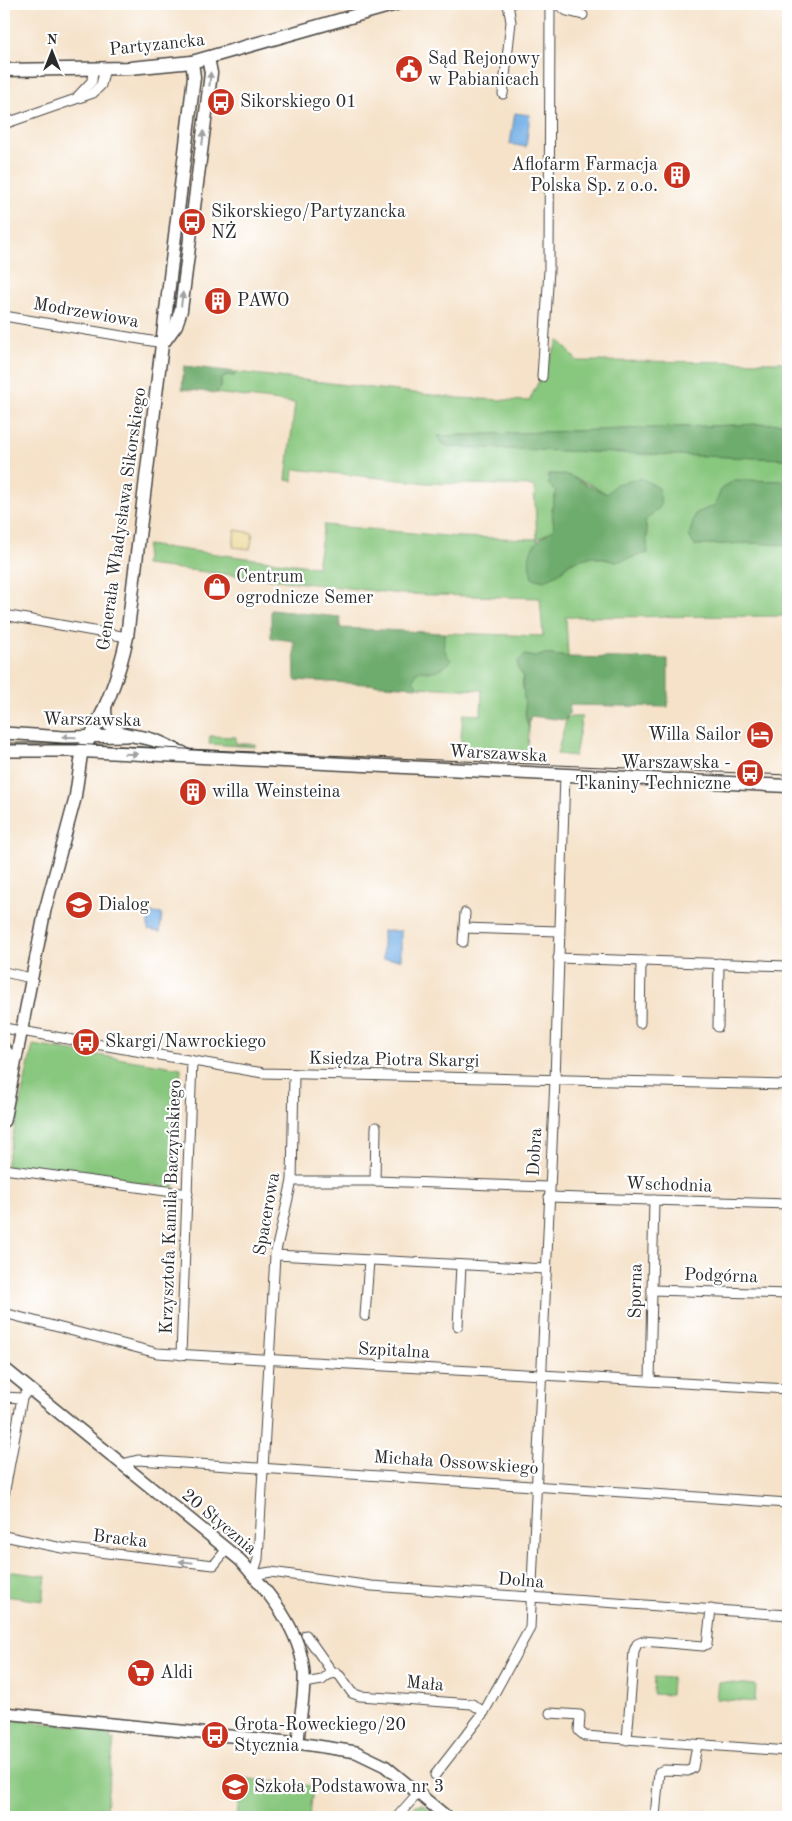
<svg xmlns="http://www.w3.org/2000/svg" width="792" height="1821" font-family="'Old Standard TT',serif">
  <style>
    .green { fill: #88c77e; stroke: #5a7954; fill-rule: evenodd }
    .forest { fill: #6eac6d; stroke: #4c6c4c }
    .sand { fill: #eeda9e; stroke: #8c8264 }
    .water { fill: #77b1e7; stroke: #516e89 }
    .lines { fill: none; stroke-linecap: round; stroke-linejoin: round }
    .minor-casing { stroke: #494643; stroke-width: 11 }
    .tertiary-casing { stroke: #494643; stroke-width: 14 }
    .secondary-casing { stroke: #494643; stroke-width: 15 }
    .minor { stroke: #fff; stroke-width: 9 }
    .tertiary { stroke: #fff; stroke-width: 11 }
    .secondary { stroke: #fff; stroke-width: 12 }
    .tram { stroke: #2b2b2b; stroke-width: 1 }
    .oneway { fill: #a0a0a0 }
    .labels { text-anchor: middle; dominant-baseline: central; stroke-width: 4.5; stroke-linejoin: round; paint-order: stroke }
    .street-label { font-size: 18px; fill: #2b2b2b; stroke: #fff }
    .poi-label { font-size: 18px; fill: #2b2b2b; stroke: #fff; text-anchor: start }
  </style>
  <rect width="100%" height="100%" fill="#fff"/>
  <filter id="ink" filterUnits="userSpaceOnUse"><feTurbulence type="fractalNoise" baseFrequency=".02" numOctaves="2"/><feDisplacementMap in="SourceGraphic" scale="10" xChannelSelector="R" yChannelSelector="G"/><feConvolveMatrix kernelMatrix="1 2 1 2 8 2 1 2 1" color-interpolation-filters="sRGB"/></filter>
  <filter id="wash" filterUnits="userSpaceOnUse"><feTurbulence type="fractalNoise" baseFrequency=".0096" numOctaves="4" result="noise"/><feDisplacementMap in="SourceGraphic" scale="20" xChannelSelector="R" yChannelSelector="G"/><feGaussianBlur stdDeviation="1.12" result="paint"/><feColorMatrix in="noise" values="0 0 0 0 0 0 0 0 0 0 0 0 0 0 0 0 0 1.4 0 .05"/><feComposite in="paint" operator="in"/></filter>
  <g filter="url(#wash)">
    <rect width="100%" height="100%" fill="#f5e2c9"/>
    <!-- green -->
    <g class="green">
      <path d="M559 340 577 361 788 362V423L438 436 441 443 452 447 788 459V481L734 480 721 490 715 505 695 514 694 545 750 543 788 545V616L566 617 568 657 545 654 535 657 525 655 522 685 526 700 525 717 529 729 528 752 460 750 463 714 481 715 482 690 418 687 412 680 417 671 430 672 445 652 442 641 446 633 543 636 540 598 401 594 145 565 147 545 317 567 324 525 457 537 537 539 534 486 428 483 294 469 293 481 286 480 295 403 215 393 221 388V379L227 375 234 376 236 372 457 398 529 401ZM548 474C583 472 617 501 645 521L648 536 616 562C594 556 578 553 561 572L537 539 554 530 552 508 556 492 549 485Z"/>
      <path d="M567 717H582L575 756 557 754Z"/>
      <path d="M210 736 236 737V744H255V747L209 744Z"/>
      <path d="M33 1045 181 1068 174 1188 6 1166Z"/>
      <path d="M5 1571 46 1576 43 1601 4 1596Z"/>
      <path d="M654 1677 672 1678 671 1695 653 1694Z"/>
      <path d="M718 1682 756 1685 755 1702 716 1699Z"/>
      <path d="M4 1719 111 1730 110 1740H114L105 1817H4Z"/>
      <path d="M241 1778 313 1786 310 1817H237Z"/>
      <path d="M423 1804 438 1817H404L415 1805Z"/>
    </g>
    <!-- forest -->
    <g class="forest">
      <path d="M184 366 236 372 234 376 227 375 221 379V388L215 393 182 389Z"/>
      <path d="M788 423V459L452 447 441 443 438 436Z"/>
      <path d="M548 474 567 475 607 494 616 484 641 478 659 488 661 506 645 521 648 553 616 562 592 556 569 563 561 572 544 581 532 578C525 551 532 543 554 529L552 508 556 492 549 485Z"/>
      <path d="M734 480 788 481V545L750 543 694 545 689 536 695 514 715 505 721 490Z"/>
      <path d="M271 610 340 617V628L446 633C441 644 444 651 451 661 441 672 431 672 417 671L413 680 418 687 295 680 294 641 271 638Z"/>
      <path d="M545 654 568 657 668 659V707L570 705 569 713 565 720 530 716 529 729C526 721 522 685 523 676L518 669V661L525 655 535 657Z"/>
    </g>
    <!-- sand -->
    <path class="sand" d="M235 530 253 533 250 549 233 547Z"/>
    <!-- water -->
    <g class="water">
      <path d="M515 113 530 115 526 147 510 144Z"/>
      <path d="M154 913 162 914 160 932 148 930V914Z"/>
      <rect x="383" y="931" width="18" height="28"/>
    </g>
  </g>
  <g filter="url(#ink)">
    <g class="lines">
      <!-- minor casing -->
      <g class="minor-casing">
        <g id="minor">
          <path d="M557 4 567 11 583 15"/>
          <path d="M503 94 511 22 508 4"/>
          <path d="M78 96 92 81 93 69"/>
          <path d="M4 124 93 93 101 85 105 68"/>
          <path d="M4 316 163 343"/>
          <path d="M542 377 549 270 550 4"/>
          <path d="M4 615 127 637"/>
          <path d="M464 928 559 931"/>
          <path d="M463 942 465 913"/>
          <path d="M558 958 788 966"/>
          <path d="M4 972 31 978"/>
          <path d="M640 1023 641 961"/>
          <path d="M718 1027 719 963"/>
          <path d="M4 1028 263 1073 788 1085"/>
          <path d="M4 1046 15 1063"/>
          <path d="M294 1074 292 1181 275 1255 258 1559 253 1575 271 1572 372 1586 788 1615"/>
          <path d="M4 1169 188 1194"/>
          <path d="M292 1181H375L549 1187"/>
          <path d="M375 1181 376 1127"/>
          <path d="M549 1197 788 1204"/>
          <path d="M275 1255 546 1269"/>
          <path d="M652 1290 788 1294"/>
          <path d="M4 1313 157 1353 788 1389"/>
          <path d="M365 1316 369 1260"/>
          <path d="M458 1326 461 1265"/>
          <path d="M181 1355 192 1061"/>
          <path d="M650 1381 654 1200"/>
          <path d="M4 1397 22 1398"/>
          <path d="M122 1464 138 1460 788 1503"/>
          <path d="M4 1495 22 1398 29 1389"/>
          <path d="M4 1536 62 1548 214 1565 227 1549"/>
          <path d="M328 1675 336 1673 340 1676 352 1693 360 1696 472 1704 484 1712"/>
          <path d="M304 1683 322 1680 328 1675 330 1669 306 1635"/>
          <path d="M550 1713 580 1715 579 1731 585 1736 788 1751"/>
          <path d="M627 1740 634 1651 637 1644 644 1641 703 1646 707 1644 711 1609"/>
          <path d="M435 1775 484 1712 530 1628 555 1080 565 775"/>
          <path d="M397 1817 418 1793"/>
          <path d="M655 1817 659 1772 664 1770 688 1771 693 1768 697 1745"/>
        </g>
      </g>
      <!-- tertiary casing -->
      <g class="tertiary-casing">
        <g id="tertiary">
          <path d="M4 733 64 737 127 736"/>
          <path d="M4 751H82L75 799 45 910 4 1121"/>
          <path d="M4 1368 240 1560C268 1592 301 1629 304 1674 305 1696 299 1720 298 1743"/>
          <path d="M4 1713 298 1743 356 1752 385 1766 447 1817"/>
        </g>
      </g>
      <!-- secondary casing -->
      <g class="secondary-casing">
        <g id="secondary">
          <path d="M192 62 194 77 127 637C119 676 103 718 82 751L788 786"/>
          <path d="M4 70 130 68 192 62 396 4"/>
          <path d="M163 343 176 325 181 310 211 73 208 58"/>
          <path d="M105 707C104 738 129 733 150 739 162 742 172 749 183 753"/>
        </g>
      </g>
      <!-- minor -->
      <use href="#minor" class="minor"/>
      <!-- tertiary -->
      <use href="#tertiary" class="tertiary"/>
      <!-- secondary -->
      <use href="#secondary" class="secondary"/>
      <!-- tram -->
      <path class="tram" d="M4 743H46L788 775"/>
    </g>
    <!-- one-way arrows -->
    <defs><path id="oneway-solid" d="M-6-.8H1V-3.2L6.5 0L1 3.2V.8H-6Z" transform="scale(1.25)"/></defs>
    <g class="oneway">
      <use href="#oneway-solid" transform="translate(210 79) rotate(-85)"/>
      <use href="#oneway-solid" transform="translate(203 138) rotate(-83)"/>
      <use href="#oneway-solid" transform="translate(182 299) rotate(-83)"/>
      <use href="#oneway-solid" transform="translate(69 737) rotate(-179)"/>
      <use href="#oneway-solid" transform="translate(131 754) rotate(2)"/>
      <use href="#oneway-solid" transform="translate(186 1562) rotate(-174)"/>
    </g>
  </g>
  <!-- icons -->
  <defs>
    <g id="civic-disc" transform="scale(1.4375)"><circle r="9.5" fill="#c8321e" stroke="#fff"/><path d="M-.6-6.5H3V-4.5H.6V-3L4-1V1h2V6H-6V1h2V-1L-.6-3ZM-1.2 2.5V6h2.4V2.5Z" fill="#fff"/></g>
    <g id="bus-disc" transform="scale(1.4375)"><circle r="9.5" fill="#c8321e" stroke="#fff"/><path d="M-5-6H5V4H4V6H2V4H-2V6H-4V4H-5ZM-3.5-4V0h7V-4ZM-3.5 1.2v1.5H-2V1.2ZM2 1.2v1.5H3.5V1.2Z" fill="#fff"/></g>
    <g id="building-disc" transform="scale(1.4375)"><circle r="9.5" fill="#c8321e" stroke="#fff"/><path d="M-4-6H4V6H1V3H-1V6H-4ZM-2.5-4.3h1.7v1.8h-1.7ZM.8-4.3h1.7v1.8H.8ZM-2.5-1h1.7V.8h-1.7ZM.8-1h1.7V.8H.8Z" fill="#fff"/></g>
    <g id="shop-disc" transform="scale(1.4375)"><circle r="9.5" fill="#c8321e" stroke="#fff"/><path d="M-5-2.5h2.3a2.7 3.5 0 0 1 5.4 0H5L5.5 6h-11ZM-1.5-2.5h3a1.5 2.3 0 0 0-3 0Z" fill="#fff"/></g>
    <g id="hotel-disc" transform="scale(1.4375)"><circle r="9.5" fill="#c8321e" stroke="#fff"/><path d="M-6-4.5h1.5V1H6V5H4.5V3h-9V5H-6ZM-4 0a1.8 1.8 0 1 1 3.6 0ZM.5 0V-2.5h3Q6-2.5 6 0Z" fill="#fff"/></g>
    <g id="school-disc" transform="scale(1.4375)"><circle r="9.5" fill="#c8321e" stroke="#fff"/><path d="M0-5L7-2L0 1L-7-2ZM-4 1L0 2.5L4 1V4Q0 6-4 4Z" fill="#fff"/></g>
    <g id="supermarket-disc" transform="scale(1.4375)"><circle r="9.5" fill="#c8321e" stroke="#fff"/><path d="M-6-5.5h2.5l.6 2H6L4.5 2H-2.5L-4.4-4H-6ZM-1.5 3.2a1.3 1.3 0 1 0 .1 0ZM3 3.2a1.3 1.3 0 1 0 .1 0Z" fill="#fff"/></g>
  </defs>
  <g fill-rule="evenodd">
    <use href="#civic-disc" x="409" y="69"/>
    <use href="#bus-disc" x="221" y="102"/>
    <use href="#building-disc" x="677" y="175"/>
    <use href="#bus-disc" x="192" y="222"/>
    <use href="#building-disc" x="218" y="301"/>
    <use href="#shop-disc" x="217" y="587"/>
    <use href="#hotel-disc" x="760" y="735"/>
    <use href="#bus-disc" x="750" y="773"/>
    <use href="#building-disc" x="193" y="792"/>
    <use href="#school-disc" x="79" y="905"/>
    <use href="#bus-disc" x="86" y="1042"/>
    <use href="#supermarket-disc" x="141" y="1673"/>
    <use href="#bus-disc" x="215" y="1735"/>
    <use href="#school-disc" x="235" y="1787"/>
  </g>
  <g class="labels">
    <!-- street labels -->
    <g class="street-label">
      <text transform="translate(157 45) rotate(-6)">Partyzancka</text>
      <text transform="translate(86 313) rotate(10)">Modrzewiowa</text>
      <text transform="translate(122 519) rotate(-82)">Generała Władysława Sikorskiego</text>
      <text transform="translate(92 720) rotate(1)">Warszawska</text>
      <text transform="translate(498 754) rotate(3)">Warszawska</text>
      <text transform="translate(394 1060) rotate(1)">Księdza Piotra Skargi</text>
      <text transform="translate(535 1152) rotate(-87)">Dobra</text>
      <text transform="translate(669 1185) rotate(2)">Wschodnia</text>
      <text transform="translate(171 1207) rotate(-88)">Krzysztofa Kamila Baczyńskiego</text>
      <text transform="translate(267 1214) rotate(-80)">Spacerowa</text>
      <text transform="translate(721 1276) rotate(2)">Podgórna</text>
      <text transform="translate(636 1291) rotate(-89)">Sporna</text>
      <text transform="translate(394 1351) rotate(3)">Szpitalna</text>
      <text transform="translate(456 1463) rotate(4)">Michała Ossowskiego</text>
      <text transform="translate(219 1522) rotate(40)">20 Stycznia</text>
      <text transform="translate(120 1539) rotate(6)">Bracka</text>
      <text transform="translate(521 1581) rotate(4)">Dolna</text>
      <text transform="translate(425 1684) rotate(5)">Mała</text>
    </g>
    <!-- poi labels -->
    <g class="poi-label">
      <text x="428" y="59">Sąd Rejonowy<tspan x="428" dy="21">w Pabianicach</tspan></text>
      <text x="240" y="102">Sikorskiego 01</text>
      <text x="658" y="165" text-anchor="end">Aflofarm Farmacja<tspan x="658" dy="21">Polska Sp. z o.o.</tspan></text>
      <text x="211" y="212">Sikorskiego/Partyzancka<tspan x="211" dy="21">NŻ</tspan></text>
      <text x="237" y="301">PAWO</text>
      <text x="236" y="577">Centrum<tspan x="236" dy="21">ogrodnicze Semer</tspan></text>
      <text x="741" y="735" text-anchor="end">Willa Sailor</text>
      <text x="731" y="763" text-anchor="end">Warszawska -<tspan x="731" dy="21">Tkaniny Techniczne</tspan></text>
      <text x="212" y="792">willa Weinsteina</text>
      <text x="98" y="905">Dialog</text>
      <text x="105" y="1042">Skargi/Nawrockiego</text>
      <text x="160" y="1673">Aldi</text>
      <text x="234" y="1725">Grota-Roweckiego/20<tspan x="234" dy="21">Stycznia</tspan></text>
      <text x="254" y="1787">Szkoła Podstawowa nr 3</text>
    </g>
  </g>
  <!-- margin -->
  <rect width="792" height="1821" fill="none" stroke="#fff" stroke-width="20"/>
  <!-- north arrow -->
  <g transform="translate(52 52)" stroke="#ffffff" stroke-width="4" paint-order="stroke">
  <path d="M0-4L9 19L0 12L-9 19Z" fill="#2b2b2b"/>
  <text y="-8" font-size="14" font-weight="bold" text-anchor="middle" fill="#2b2b2b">N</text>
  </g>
</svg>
